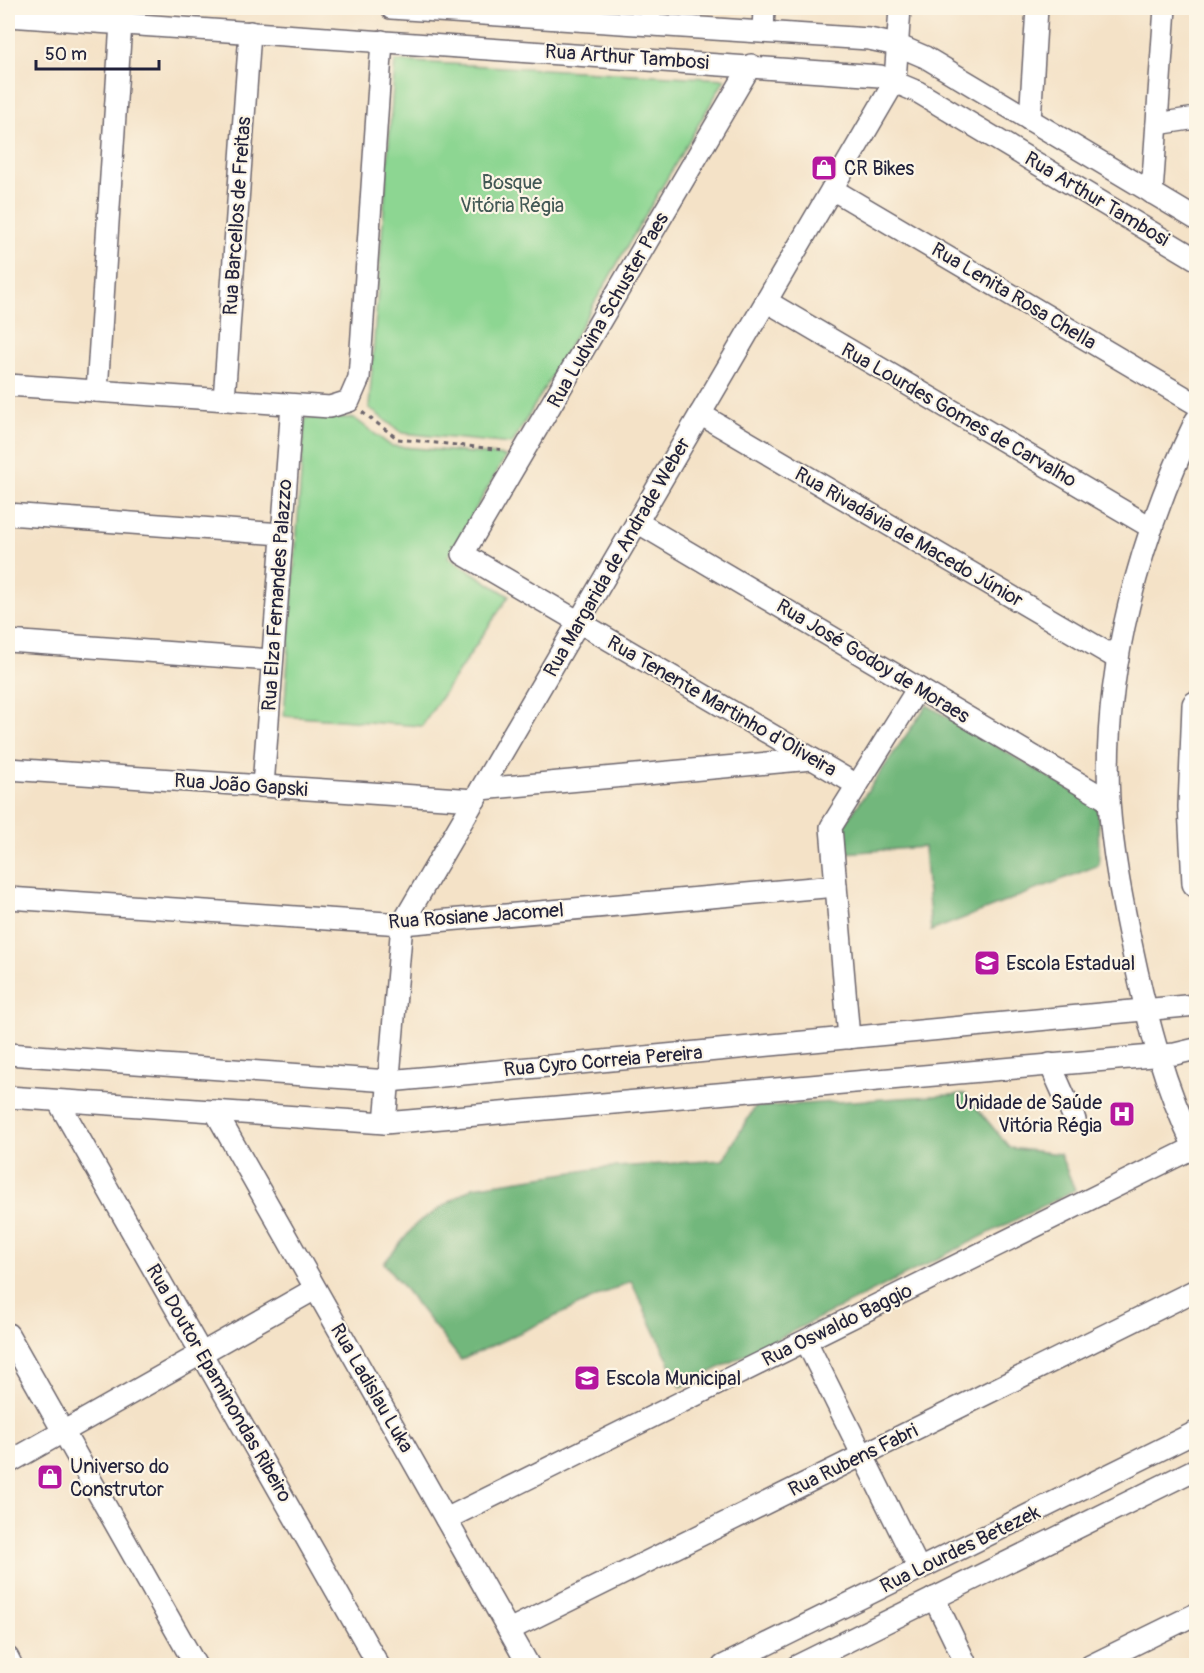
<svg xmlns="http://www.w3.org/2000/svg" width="1204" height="1673" font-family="Pangolin,sans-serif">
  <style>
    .green { fill: #8dd692; stroke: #587c66; stroke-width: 1.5 }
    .forest { fill: #72b77c; stroke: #4a6c5c; stroke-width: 1.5 }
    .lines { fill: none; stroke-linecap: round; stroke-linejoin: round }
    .minor-casing { stroke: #6c656c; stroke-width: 24 }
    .major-casing { stroke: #6c656c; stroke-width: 30 }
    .path { stroke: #6c656c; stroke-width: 3; stroke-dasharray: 4.5 4.5; stroke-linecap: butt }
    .minor { stroke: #fff; stroke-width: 21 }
    .major { stroke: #fff; stroke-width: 27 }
    .labels { text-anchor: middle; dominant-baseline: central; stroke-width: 4.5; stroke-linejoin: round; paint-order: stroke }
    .street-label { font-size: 20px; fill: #22223b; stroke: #fcf5e5 }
    .poi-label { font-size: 20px; fill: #22223b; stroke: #fcf5e5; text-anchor: start }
    .park-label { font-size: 20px; fill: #425855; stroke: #fcf5e5 }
  </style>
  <rect width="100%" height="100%" fill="#fcf5e5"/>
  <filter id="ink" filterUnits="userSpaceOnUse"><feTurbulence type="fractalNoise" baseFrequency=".0167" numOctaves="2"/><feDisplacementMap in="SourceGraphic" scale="12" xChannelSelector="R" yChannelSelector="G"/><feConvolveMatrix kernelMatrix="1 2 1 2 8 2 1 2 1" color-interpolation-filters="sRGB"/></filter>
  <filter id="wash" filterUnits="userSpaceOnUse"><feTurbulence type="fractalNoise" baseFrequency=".008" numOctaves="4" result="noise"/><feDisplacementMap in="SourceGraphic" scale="24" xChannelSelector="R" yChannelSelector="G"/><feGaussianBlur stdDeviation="1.35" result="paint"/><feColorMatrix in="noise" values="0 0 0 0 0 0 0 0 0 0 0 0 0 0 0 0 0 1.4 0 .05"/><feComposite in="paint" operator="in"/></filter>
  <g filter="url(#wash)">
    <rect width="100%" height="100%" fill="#f4e2c7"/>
    <!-- green -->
    <g class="green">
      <path d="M395 61 725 79 512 444 402 433 369 408Z"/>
      <path d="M305 418H354L391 446 506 456 448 557 509 596 422 726 284 716Z"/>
    </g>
    <!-- forest -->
    <g class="forest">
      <path d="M927 705 1098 806 1099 865 931 931 924 847 845 853 844 825Z"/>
      <path d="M965 1094 1010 1148 1060 1154 1075 1190 681 1387 631 1281 461 1360 384 1263 417 1223 473 1187 601 1168 723 1160 755 1107Z"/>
    </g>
  </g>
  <g filter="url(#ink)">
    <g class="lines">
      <!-- minor casing -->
      <g class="minor-casing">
        <g id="minor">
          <path d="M391 8 869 39 897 45 925 57 1196 219"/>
          <path d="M8 16 880 76 918 92 1196 259"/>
          <path d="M763 32 764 8"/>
          <path d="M751 65 463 554 857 785"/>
          <path d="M1030 120 1037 8"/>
          <path d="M1157 124 1196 118"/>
          <path d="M832 189 1196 404"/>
          <path d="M1152 193 1165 8"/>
          <path d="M766 301 1152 528"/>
          <path d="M8 385 330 407 349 401 359 378 382 41"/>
          <path d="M97 391 121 23"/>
          <path d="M224 400 250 32"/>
          <path d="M700 414 1118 659"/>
          <path d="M1196 420C1140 536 1102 671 1109 801 1112 850 1122 900 1132 948 1147 1019 1164 1086 1196 1151"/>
          <path d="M8 514 282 534"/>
          <path d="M637 522 1109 801"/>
          <path d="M8 641 272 660"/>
          <path d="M8 769 475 800"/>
          <path d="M263 786 292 405"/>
          <path d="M481 789 812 759"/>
          <path d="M8 898 402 924 836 886"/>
          <path d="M849 1038 831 827 918 688"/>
          <path d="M8 1054 389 1081 1196 1005"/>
          <path d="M1050 1064 1075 1120"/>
          <path d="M8 1097 385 1123 1175 1054 1196 1049"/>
          <path d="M58 1101 379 1666"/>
          <path d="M215 1111 529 1666"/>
          <path d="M385 1123 402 924 895 81 900 8"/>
          <path d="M8 1334 196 1666"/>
          <path d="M806 1341 919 1569"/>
          <path d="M8 1463 315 1289"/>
          <path d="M446 1519 1195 1147"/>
          <path d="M934 1598 967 1666"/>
          <path d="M509 1630 1196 1290"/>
          <path d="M8 1658 12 1666"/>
          <path d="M723 1666 1196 1432"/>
          <path d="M797 1666 1196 1469"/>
          <path d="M1090 1666 1196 1614"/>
        </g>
      </g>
      <!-- major casing -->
      <g class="major-casing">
        <path id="major" d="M1196 705 1192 807 1196 883"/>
      </g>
      <!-- path -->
      <path class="path" d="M362 412 398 439 505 450"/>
      <!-- minor -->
      <use href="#minor" class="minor"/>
      <!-- major -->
      <use href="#major" class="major"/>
    </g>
  </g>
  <!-- icons -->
  <defs>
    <g id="shop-square" transform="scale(1.35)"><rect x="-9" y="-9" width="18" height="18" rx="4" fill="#b5179e" stroke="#fcf5e5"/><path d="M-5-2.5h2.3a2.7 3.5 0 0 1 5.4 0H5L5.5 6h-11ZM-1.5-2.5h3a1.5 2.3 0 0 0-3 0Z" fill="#fff"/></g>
    <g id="school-square" transform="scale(1.35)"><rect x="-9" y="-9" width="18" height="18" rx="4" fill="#b5179e" stroke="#fcf5e5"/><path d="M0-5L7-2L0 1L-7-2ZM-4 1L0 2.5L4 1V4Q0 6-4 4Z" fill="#fff"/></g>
    <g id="hospital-square" transform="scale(1.35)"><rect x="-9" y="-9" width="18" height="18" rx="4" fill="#b5179e" stroke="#fcf5e5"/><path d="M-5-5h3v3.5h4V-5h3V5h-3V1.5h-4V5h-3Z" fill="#fff"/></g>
  </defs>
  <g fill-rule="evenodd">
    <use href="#shop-square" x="824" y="168"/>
    <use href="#school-square" x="987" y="963"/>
    <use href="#hospital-square" x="1122" y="1114"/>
    <use href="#school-square" x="587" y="1378"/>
    <use href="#shop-square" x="50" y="1477"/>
  </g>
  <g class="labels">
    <!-- street labels -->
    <g class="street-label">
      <text transform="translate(627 57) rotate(4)">Rua Arthur Tambosi</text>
      <text transform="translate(1097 199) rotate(31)">Rua Arthur Tambosi</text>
      <text transform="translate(237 216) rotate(-86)">Rua Barcellos de Freitas</text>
      <text transform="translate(1014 296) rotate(31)">Rua Lenita Rosa Chella</text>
      <text transform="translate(608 310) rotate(-60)">Rua Ludvina Schuster Paes</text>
      <text transform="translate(959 415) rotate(30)">Rua Lourdes Gomes de Carvalho</text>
      <text transform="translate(909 537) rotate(30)">Rua Rivadávia de Macedo Júnior</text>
      <text transform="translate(617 557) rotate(-60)">Rua Margarida de Andrade Weber</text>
      <text transform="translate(277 595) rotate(-86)">Rua Elza Fernandes Palazzo</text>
      <text transform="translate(873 661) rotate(31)">Rua José Godoy de Moraes</text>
      <text transform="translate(722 706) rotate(30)">Rua Tenente Martinho d'Oliveira</text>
      <text transform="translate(241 785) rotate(4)">Rua João Gapski</text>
      <text transform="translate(476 916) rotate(-4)">Rua Rosiane Jacomel</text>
      <text transform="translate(603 1061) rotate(-5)">Rua Cyro Correia Pereira</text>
      <text transform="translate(837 1325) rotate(-26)">Rua Oswaldo Baggio</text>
      <text transform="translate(219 1383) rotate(60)">Rua Doutor Epaminondas Ribeiro</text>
      <text transform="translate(372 1388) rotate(60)">Rua Ladislau Luka</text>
      <text transform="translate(853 1460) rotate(-26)">Rua Rubens Fabri</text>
      <text transform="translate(960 1549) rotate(-26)">Rua Lourdes Betezek</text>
    </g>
    <!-- poi labels -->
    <g class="poi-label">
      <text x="844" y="168">CR Bikes</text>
      <text x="1006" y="963">Escola Estadual</text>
      <text x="1102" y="1102" text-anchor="end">Unidade de Saúde<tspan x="1102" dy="23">Vitória Régia</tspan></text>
      <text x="606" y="1378">Escola Municipal</text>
      <text x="70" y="1466">Universo do<tspan x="70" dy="23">Construtor</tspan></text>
    </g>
    <!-- park labels -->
    <g class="park-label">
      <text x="512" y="182">Bosque<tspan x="512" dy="23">Vitória Régia</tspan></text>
    </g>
  </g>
  <!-- margin -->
  <rect width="1204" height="1673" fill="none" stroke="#fcf5e5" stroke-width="30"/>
  <!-- scale -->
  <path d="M36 60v9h123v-9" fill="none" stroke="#22223b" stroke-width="3"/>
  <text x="45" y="60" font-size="18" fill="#22223b" stroke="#fcf5e5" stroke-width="4.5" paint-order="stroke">50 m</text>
</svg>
